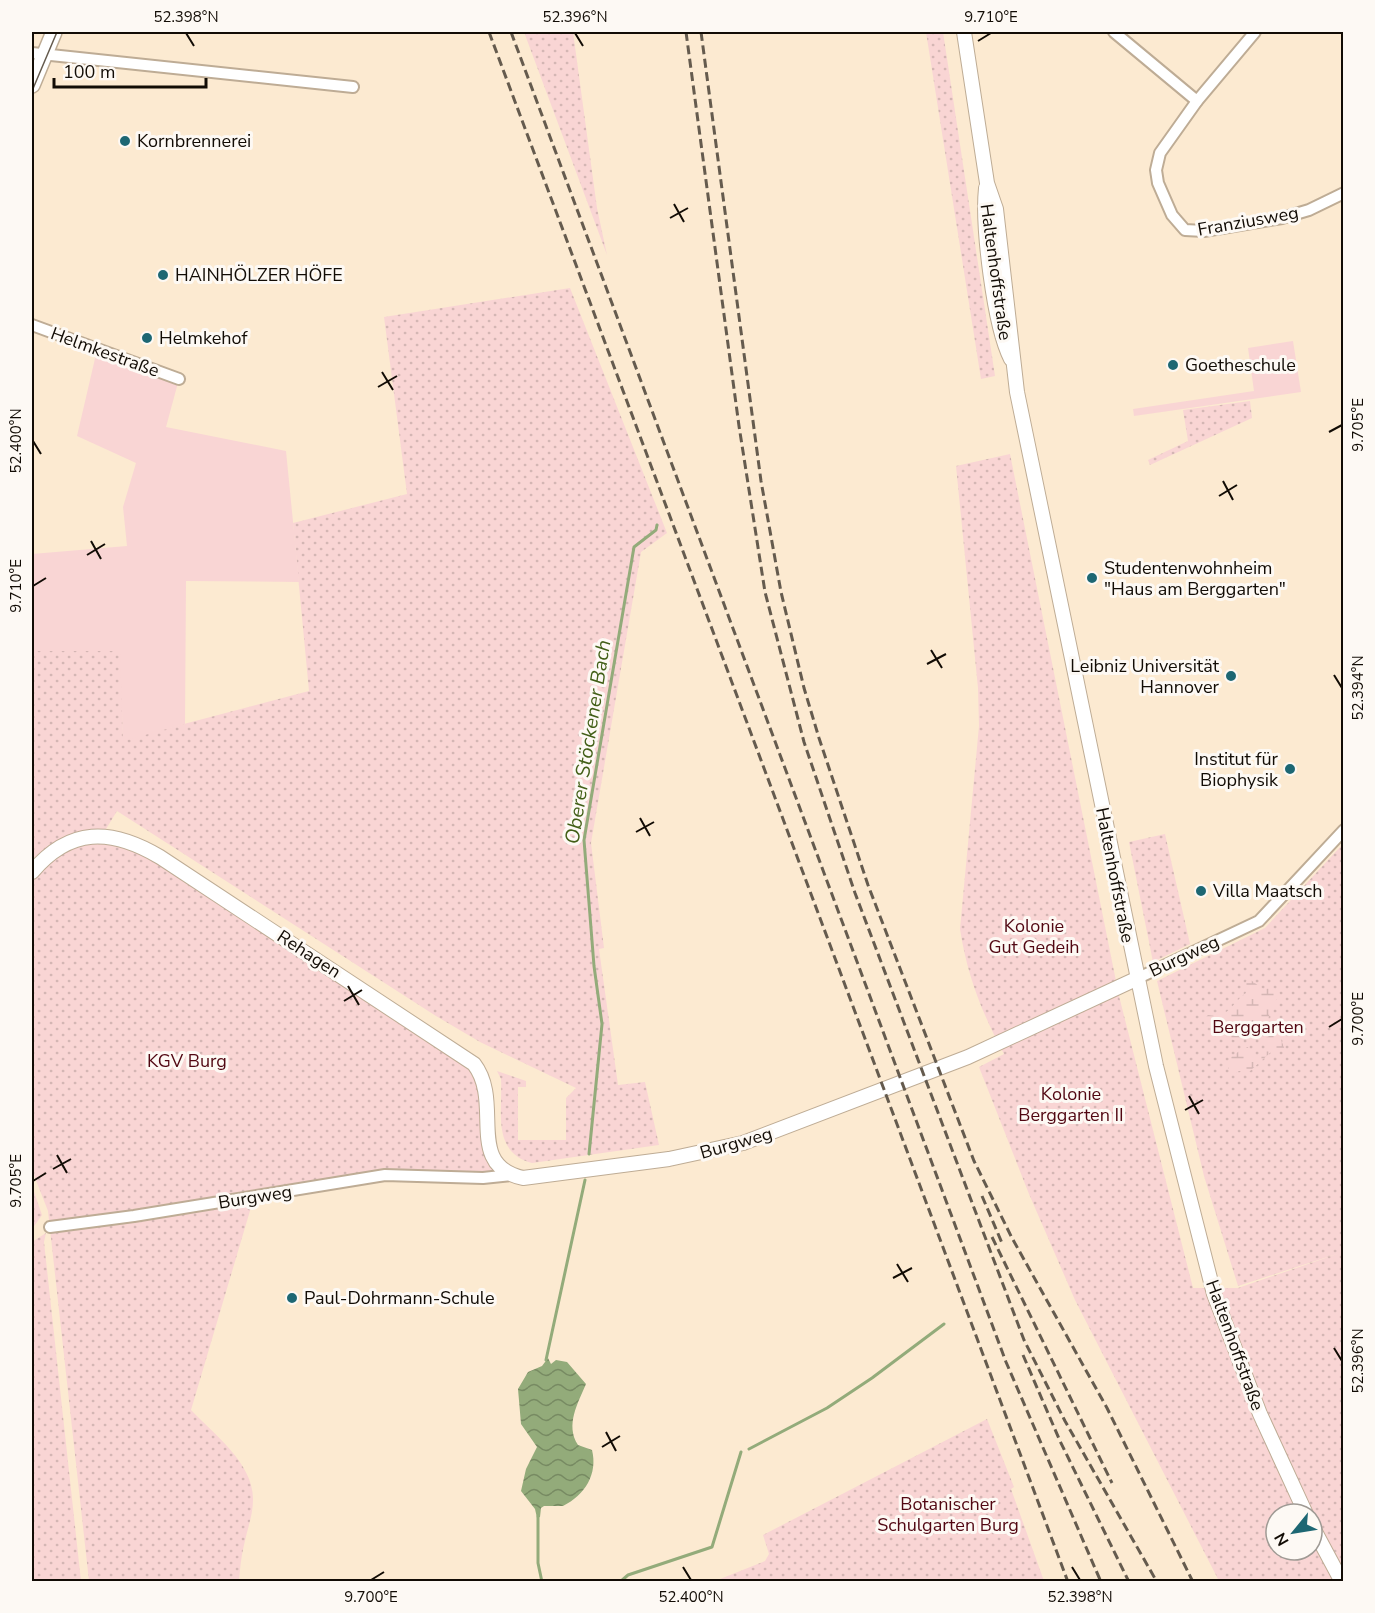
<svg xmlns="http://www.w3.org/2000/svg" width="1375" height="1613" font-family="'Nunito Sans',sans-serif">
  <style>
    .green { fill: url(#green-dots); fill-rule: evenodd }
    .wetland { fill: url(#wetland-marsh) }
    .pitch { fill: #f9d5d4 }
    .water { fill: url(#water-waves) }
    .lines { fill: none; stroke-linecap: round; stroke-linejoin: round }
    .stream { stroke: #93ab7a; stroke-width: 3 }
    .minor-casing { stroke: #beac95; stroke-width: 14 }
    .tertiary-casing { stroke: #beac95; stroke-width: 16 }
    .secondary-casing { stroke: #beac95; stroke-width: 18 }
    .minor { stroke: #fff; stroke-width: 10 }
    .tertiary { stroke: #fff; stroke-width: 14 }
    .secondary { stroke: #fff; stroke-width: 15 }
    .tram { stroke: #655b4e; stroke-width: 1.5 }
    .rail { stroke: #655b4e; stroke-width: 3; stroke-dasharray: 9 4.5; stroke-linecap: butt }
    .ticks { fill: none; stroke: #120c05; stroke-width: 2 }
    .poi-dot { fill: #1d6773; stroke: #fdf9f4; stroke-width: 2 }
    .labels { text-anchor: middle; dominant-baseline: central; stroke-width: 6; stroke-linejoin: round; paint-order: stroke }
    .poi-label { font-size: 18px; fill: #120c05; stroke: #fdf9f4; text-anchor: start }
    .street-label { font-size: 18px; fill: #120c05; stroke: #fdf9f4 }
    .park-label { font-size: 18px; fill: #510712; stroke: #fdf9f4 }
    .water-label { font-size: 20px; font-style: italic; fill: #425f17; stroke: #fdf9f4 }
    .neatline { fill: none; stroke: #120c05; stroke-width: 2 }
    .ticks-label { font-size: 15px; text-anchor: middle; fill: #120c05 }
  </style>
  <defs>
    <pattern id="green-dots" width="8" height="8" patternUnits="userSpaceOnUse" patternTransform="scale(1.5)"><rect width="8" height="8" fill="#f9d5d4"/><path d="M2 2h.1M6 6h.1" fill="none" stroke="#d4b6b4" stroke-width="1.8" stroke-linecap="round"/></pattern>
    <pattern id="wetland-marsh" width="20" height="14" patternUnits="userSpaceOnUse" patternTransform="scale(1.5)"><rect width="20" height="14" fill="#f9d5d4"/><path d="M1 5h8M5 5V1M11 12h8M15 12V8" fill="none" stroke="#d4b6b4"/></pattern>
    <pattern id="water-waves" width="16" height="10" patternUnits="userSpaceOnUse" patternTransform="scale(1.5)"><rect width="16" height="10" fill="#93ab7a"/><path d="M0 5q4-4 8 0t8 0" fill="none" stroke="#778a62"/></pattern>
  </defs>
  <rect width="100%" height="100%" fill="#fcead1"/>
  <!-- green -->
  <g class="green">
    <path d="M524 32H573L597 208 607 255Z"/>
    <path d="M926 32H943L995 376 981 379Z"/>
    <path d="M570 288 667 533 641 552 591 843 604 948 599 949 618 1085 645 1082 659 1145 532 1163C491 1152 503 1111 501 1079L497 1071 526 1081V1087H518V1140H566V1098L576 1088 480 1042 436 1016 117 811 106 829C76 831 54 838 32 860V560H120L123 740 309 691 293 523 407 494 384 317Z"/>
    <path d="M1250 401 1252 418 1150 465 1148 460 1188 441 1183 410Z"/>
    <path d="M1010 454 1119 996 1193 1288H1238L1340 1253 1238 1286 1204 1176 1157 981 1265 928 1343 844V1581H1219L1075 1300 1029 1194 979 1067 1004 1054C982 1013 967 975 960 929L979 726 978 688 956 466ZM1276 1514H1312V1550H1276Z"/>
    <path d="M1165 834 1190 944 1153 962 1129 842Z"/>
    <path d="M120 838 474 1064 488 1144 512 1174 387 1180 252 1204 191 1410C214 1434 254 1464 253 1500 253 1515 247 1530 244 1545 241 1557 240 1569 239 1581H89L48 1211 32 1170V873L69 842Z"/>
    <path d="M32 1186 42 1215 32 1229Z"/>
    <path d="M46 1233 44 1242 81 1581H32V1242Z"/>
    <path d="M987 1419 1014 1487 1011 1489 1044 1581H715L765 1561 769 1554 763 1535Z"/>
  </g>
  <!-- wetland -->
  <g class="wetland">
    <path d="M1248 978 1263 989 1274 988 1280 994 1270 1010 1267 1027 1258 1032 1246 1030 1243 1037 1234 1040 1205 1025 1203 1020 1208 1015C1229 1020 1234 1000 1246 993L1244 986Z"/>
    <path d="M1275 1033 1280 1037 1285 1050 1272 1051 1250 1071H1239L1234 1074 1228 1069 1231 1057 1245 1047H1248L1250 1057 1263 1054 1266 1047 1262 1040Z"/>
  </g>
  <!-- pitch -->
  <g class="pitch">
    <path d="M1293 341 1301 392 1134 416 1133 409 1254 391 1248 348Z"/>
    <path d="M97 350 179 379 166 427 286 451 299 582 186 581 185 724 123 741 120 651H32V554L127 546 123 507 136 463 77 436Z"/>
  </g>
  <!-- water -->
  <path class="water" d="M548 1358 551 1364 556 1360 567 1362 586 1384C578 1403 565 1425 578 1445L592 1450C598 1474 585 1495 563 1506H544L541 1508 540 1517 537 1518 535 1509 521 1491 526 1469 537 1447 521 1424 518 1389 528 1372 542 1366Z"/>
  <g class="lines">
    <!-- stream -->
    <g class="stream">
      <path d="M589 1154 602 1024 594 966 584 840 634 547 656 530 657 525"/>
      <path d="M546 1360 585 1180"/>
      <path d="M749 1449 827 1408 872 1378 944 1324"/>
      <path d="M538 1516V1563L542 1582"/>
      <path d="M620 1582 628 1575 712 1547 741 1452"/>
    </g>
    <!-- minor casing -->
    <g class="minor-casing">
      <g id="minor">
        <path d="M1114 32 1197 101"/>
        <path d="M1255 32 1197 101 1160 153 1156 170 1158 183 1172 215 1185 230 1204 231 1282 218 1309 210 1344 193"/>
        <path d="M32 53 353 87"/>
        <path d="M32 325 179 379"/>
        <path d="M1136 979 1259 921 1344 830"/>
        <path d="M50 1227 134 1216 385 1175 483 1178 511 1175"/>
      </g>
    </g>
    <!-- tertiary casing -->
    <g class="tertiary-casing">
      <g id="tertiary">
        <path d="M964 32 987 183 996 209 1017 392 1156 1066 1214 1294 1260 1414 1306 1514"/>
        <path d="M986 188C982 226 994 326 1011 359"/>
        <path d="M32 872C70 827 111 828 160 857L474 1064C504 1103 464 1165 523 1178L669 1159 743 1143 968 1057 1136 979"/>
        <path d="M1312 1526 1342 1582"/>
      </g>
    </g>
    <!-- secondary casing -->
    <g class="secondary-casing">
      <path id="secondary" d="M32 85 54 32"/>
    </g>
    <!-- minor -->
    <use href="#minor" class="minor"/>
    <!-- tertiary -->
    <use href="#tertiary" class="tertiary"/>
    <!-- secondary -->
    <use href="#secondary" class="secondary"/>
    <!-- tram -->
    <path class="tram" d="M32 91 57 32"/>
    <!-- rail -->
    <g class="rail">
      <path d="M489 32 1068 1582"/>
      <path d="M511 32 1006 1362 1101 1582"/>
      <path d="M686 32 739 426 765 592 804 742 855 893 1024 1340 1065 1421 1157 1582"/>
      <path d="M701 32 761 481 781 592 804 688 819 738 868 885 974 1161 1012 1238 1107 1408 1193 1582"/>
      <path d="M982 1196 1002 1243"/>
      <path d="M992 1237 1112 1483"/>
      <path d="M1023 1355 1060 1441 1129 1582"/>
    </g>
  </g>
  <!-- ticks -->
  <path class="ticks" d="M186 33 194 46M575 33 583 46M978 41 991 33M674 204 684 222M670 218 688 208M382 372 393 390M378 387 397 376M1329 432 1342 425M33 441 41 454M1223 481 1233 500M1219 496 1237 485M91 541 101 559M87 555 105 544M33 586 46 578M931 650 942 668M927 664 946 654M1334 675 1342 688M640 818 650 836M636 832 654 822M348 986 359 1005M344 1001 362 990M1329 1027 1342 1019M1189 1096 1199 1114M1185 1110 1203 1100M57 1155 67 1173M53 1169 71 1159M33 1181 46 1173M897 1264 908 1282M893 1278 912 1268M1334 1348 1342 1361M606 1432 616 1451M602 1447 620 1436M683 1567 691 1580M1072 1567 1080 1580M371 1580 384 1572"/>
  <!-- markers -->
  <g class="poi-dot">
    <circle cx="125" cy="141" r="6"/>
    <circle cx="163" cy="275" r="6"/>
    <circle cx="147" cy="338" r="6"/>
    <circle cx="1173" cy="365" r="6"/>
    <circle cx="1092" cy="578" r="6"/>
    <circle cx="1231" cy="676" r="6"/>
    <circle cx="1290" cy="769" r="6"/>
    <circle cx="1201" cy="891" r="6"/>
    <circle cx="292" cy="1298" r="6"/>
  </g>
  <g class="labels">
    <!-- poi labels -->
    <g class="poi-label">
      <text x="137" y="141">Kornbrennerei</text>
      <text x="175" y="275">HAINHÖLZER HÖFE</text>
      <text x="159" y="338">Helmkehof</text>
      <text x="1185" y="365">Goetheschule</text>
      <text x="1104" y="568">Studentenwohnheim<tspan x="1104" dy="21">"Haus am Berggarten"</tspan></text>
      <text x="1219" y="666" text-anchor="end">Leibniz Universität<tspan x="1219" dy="21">Hannover</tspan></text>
      <text x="1278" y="759" text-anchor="end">Institut für<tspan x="1278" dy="21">Biophysik</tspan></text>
      <text x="1213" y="891">Villa Maatsch</text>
      <text x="304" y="1298">Paul-Dohrmann-Schule</text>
    </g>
    <!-- street labels -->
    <g class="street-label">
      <text transform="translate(1248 221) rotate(-10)">Franziusweg</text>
      <text transform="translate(996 272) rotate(82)">Haltenhoffstraße</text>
      <text transform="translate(105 352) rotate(20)">Helmkestraße</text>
      <text transform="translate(1115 875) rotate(79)">Haltenhoffstraße</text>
      <text transform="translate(309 954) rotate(33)">Rehagen</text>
      <text transform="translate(1184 956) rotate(-25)">Burgweg</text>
      <text transform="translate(736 1143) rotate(-16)">Burgweg</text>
      <text transform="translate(255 1197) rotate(-9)">Burgweg</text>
      <text transform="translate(1235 1345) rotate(70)">Haltenhoffstraße</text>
    </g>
    <!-- park labels -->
    <g class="park-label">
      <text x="1034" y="926">Kolonie<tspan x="1034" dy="21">Gut Gedeih</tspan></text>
      <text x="1258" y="1027">Berggarten</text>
      <text x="187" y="1061">KGV Burg</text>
      <text x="1071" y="1094">Kolonie<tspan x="1071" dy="21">Berggarten II</tspan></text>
      <text x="948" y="1504">Botanischer<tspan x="948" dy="21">Schulgarten Burg</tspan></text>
    </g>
    <!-- water labels -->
    <g class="water-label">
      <text transform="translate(588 742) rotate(-81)">Oberer Stöckener Bach</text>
    </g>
  </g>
  <!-- border -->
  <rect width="1375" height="1613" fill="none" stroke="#fdf9f4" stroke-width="66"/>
  <!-- north arrow -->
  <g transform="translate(1294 1532) rotate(240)"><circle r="28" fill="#fdf9f4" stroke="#9f9a94" stroke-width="1.5"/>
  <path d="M0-4.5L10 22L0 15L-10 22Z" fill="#1d6773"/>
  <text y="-9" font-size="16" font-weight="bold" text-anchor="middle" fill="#120c05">N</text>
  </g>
  <!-- scale -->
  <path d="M54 78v9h152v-9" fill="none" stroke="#120c05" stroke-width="3"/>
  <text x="63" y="78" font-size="18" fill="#120c05" stroke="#fdf9f4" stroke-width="4.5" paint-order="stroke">100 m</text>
  <rect x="33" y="33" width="1309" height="1547" class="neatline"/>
  <g class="ticks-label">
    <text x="186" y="22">52.398°N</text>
    <text x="575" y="22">52.396°N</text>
    <text x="991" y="22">9.710°E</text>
    <text transform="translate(1358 425) rotate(-90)" y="5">9.705°E</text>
    <text transform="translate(16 441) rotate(-90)" y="5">52.400°N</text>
    <text transform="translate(16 586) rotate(-90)" y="5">9.710°E</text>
    <text transform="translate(1358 688) rotate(-90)" y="5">52.394°N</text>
    <text transform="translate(1358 1019) rotate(-90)" y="5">9.700°E</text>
    <text transform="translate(16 1181) rotate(-90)" y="5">9.705°E</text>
    <text transform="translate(1358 1361) rotate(-90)" y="5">52.396°N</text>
    <text x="371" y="1602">9.700°E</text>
    <text x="691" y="1602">52.400°N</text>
    <text x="1080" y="1602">52.398°N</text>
  </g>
</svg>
